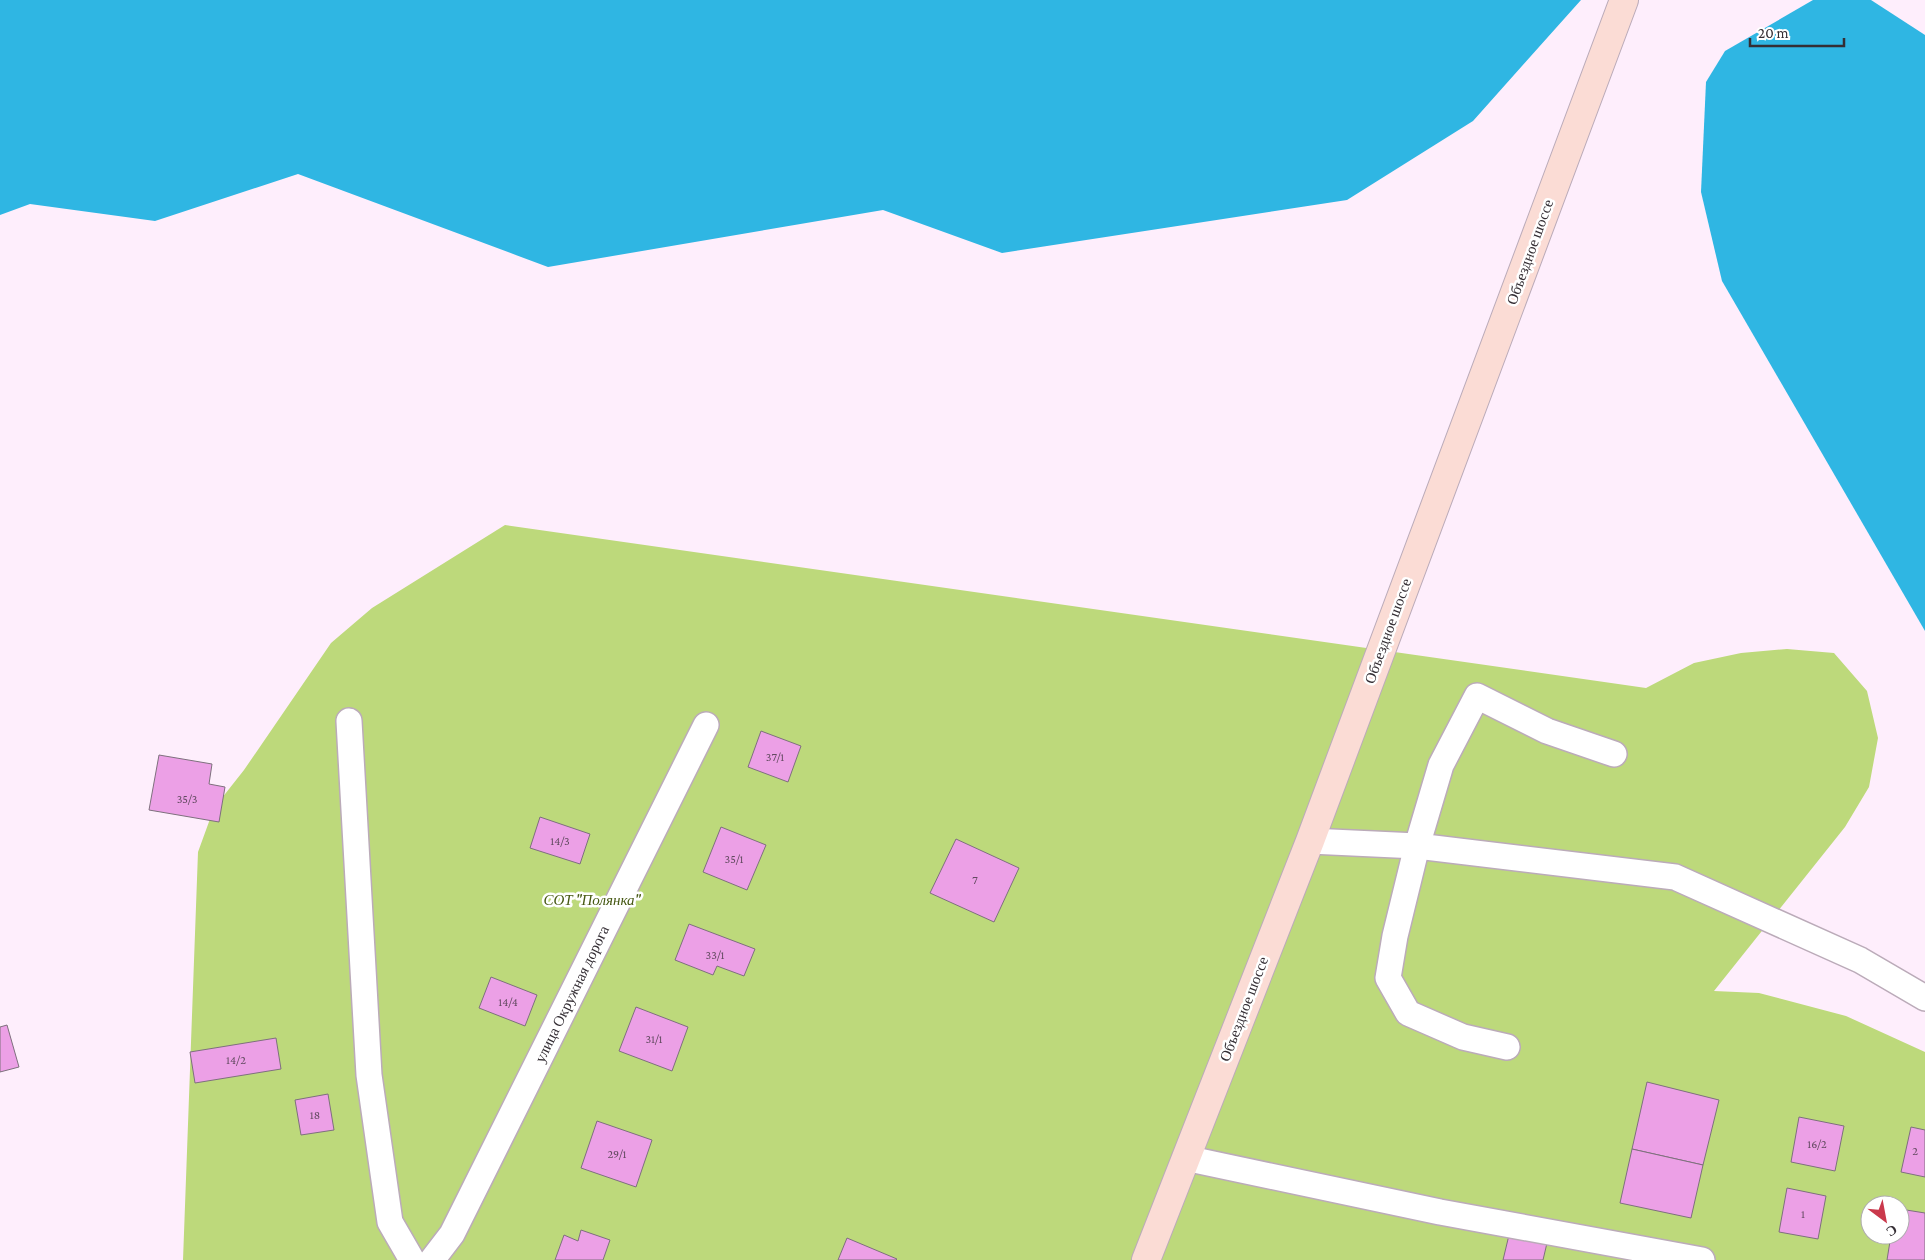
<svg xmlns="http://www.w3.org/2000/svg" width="1925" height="1260" font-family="'Crimson Pro',serif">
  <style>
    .green { fill: #bdd97b; fill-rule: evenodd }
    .water { fill: #2fb6e3 }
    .building { fill: #eca0e6; stroke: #7e707d }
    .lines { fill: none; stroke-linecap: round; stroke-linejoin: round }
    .street-casing { stroke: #bbabb9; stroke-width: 28 }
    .secondary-casing { stroke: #bbabb9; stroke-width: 30 }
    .street { stroke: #fff; stroke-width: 25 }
    .secondary { stroke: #fbdcd5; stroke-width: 28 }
    .labels { text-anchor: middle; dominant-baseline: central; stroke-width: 5; stroke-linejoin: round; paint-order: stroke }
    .number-label { font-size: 12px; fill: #624a60 }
    .street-label { font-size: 15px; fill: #342e34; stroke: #fff }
    .park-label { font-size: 15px; font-style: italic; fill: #475914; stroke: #fff }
  </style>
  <rect width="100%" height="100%" fill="#feeefc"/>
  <!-- green -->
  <path class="green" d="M505 525 1646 688 1694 663 1741 653 1787 649 1834 653 1867 691 1878 738 1869 787 1845 827 1714 991 1759 993 1846 1016 1925 1052V1260H183L198 852 214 808 244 770 331 643 372 608ZM1870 1205H1900V1235H1870Z"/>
  <!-- water -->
  <g class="water">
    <path d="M0 0H1581L1473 121 1347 200 1002 253 883 210 548 267 298 174 155 221 30 204 0 215Z"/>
    <path d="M1813 0H1871L1925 35V631L1722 281 1701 192 1706 82 1725 51Z"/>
  </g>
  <!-- building -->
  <g class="building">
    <path d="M761 731 801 746 788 782 748 767Z"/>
    <path d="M159 755 212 764 209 784 225 787 219 822 149 810Z"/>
    <path d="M540 817 590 834 580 864 530 848Z"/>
    <path d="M721 827 766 845 747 890 703 872Z"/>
    <path d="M956 839 1019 868 994 922 930 893Z"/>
    <path d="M689 924 755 949 744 976 717 966 713 975 675 960Z"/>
    <path d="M491 977 537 995 525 1026 479 1008Z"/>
    <path d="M636 1007 688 1027 672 1071 619 1051Z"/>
    <path d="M7 1025 19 1067 0 1072V1027Z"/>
    <path d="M276 1038 281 1069 195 1083 190 1052Z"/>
    <path d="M1647 1082 1719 1100 1703 1165 1632 1149Z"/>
    <path d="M328 1094 334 1130 301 1135 295 1100Z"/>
    <path d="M1799 1117 1844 1126 1835 1171 1791 1162Z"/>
    <path d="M597 1121 652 1140 636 1187 581 1168Z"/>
    <path d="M1911 1127 1925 1130V1177L1901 1172Z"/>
    <path d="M1632 1149 1703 1165 1691 1218 1620 1203Z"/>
    <path d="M1787 1188 1826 1196 1818 1239 1779 1232Z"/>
    <path d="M1900 1209 1925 1213V1260H1887L1891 1235H1900Z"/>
    <path d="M581 1230 610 1240 603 1260H555L564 1235 578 1241Z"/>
    <path d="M1509 1235 1547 1243 1543 1260H1503Z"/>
    <path d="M847 1238 897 1259 896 1260H838Z"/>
  </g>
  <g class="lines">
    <!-- street casing -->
    <g class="street-casing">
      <g id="street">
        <path d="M349 721 369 1075 390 1222 412 1260"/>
        <path d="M1310 841 1417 846 1675 877 1860 960 1925 998"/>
        <path d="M1507 1047 1463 1037 1408 1013 1388 978 1395 936 1417 846 1441 765 1477 696 1547 731 1614 754"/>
        <path d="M1185 1158 1440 1212 1702 1260"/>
        <path d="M432 1260 452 1234 706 725"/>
      </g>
    </g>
    <!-- secondary casing -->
    <g class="secondary-casing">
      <path id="secondary" d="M1146 1260 1310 841 1624 0"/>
    </g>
    <!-- street -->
    <use href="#street" class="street"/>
    <!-- secondary -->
    <use href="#secondary" class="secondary"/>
  </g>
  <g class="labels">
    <!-- number labels -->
    <g class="number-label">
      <text x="775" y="757">37/1</text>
      <text x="187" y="799">35/3</text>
      <text x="560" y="841">14/3</text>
      <text x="734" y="859">35/1</text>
      <text x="975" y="880">7</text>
      <text x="715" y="955">33/1</text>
      <text x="508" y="1002">14/4</text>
      <text x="654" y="1039">31/1</text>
      <text x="236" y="1060">14/2</text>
      <text x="315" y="1115">18</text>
      <text x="1817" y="1144">16/2</text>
      <text x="1915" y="1151">2</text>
      <text x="617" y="1154">29/1</text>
      <text x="1803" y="1214">1</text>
    </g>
    <!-- street labels -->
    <g class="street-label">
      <text transform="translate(1530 252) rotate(-70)">Объездное шоссе</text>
      <text transform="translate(1388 631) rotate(-70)">Объездное шоссе</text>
      <text transform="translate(572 994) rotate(-64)">улица Окружная дорога</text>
      <text transform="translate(1244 1009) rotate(-69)">Объездное шоссе</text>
    </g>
    <!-- park labels -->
    <g class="park-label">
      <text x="592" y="900">СОТ "Полянка"</text>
    </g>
  </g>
  <!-- north arrow -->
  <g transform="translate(1885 1220) rotate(148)"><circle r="24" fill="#ffffff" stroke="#aeabae"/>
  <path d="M0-4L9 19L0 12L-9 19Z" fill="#ca394c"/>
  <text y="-8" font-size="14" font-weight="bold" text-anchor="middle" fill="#342e34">С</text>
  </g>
  <!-- scale -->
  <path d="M1750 38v8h94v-8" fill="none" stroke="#342e34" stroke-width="2.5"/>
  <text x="1758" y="38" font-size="15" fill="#342e34" stroke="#ffffff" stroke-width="4" paint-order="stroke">20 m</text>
</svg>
